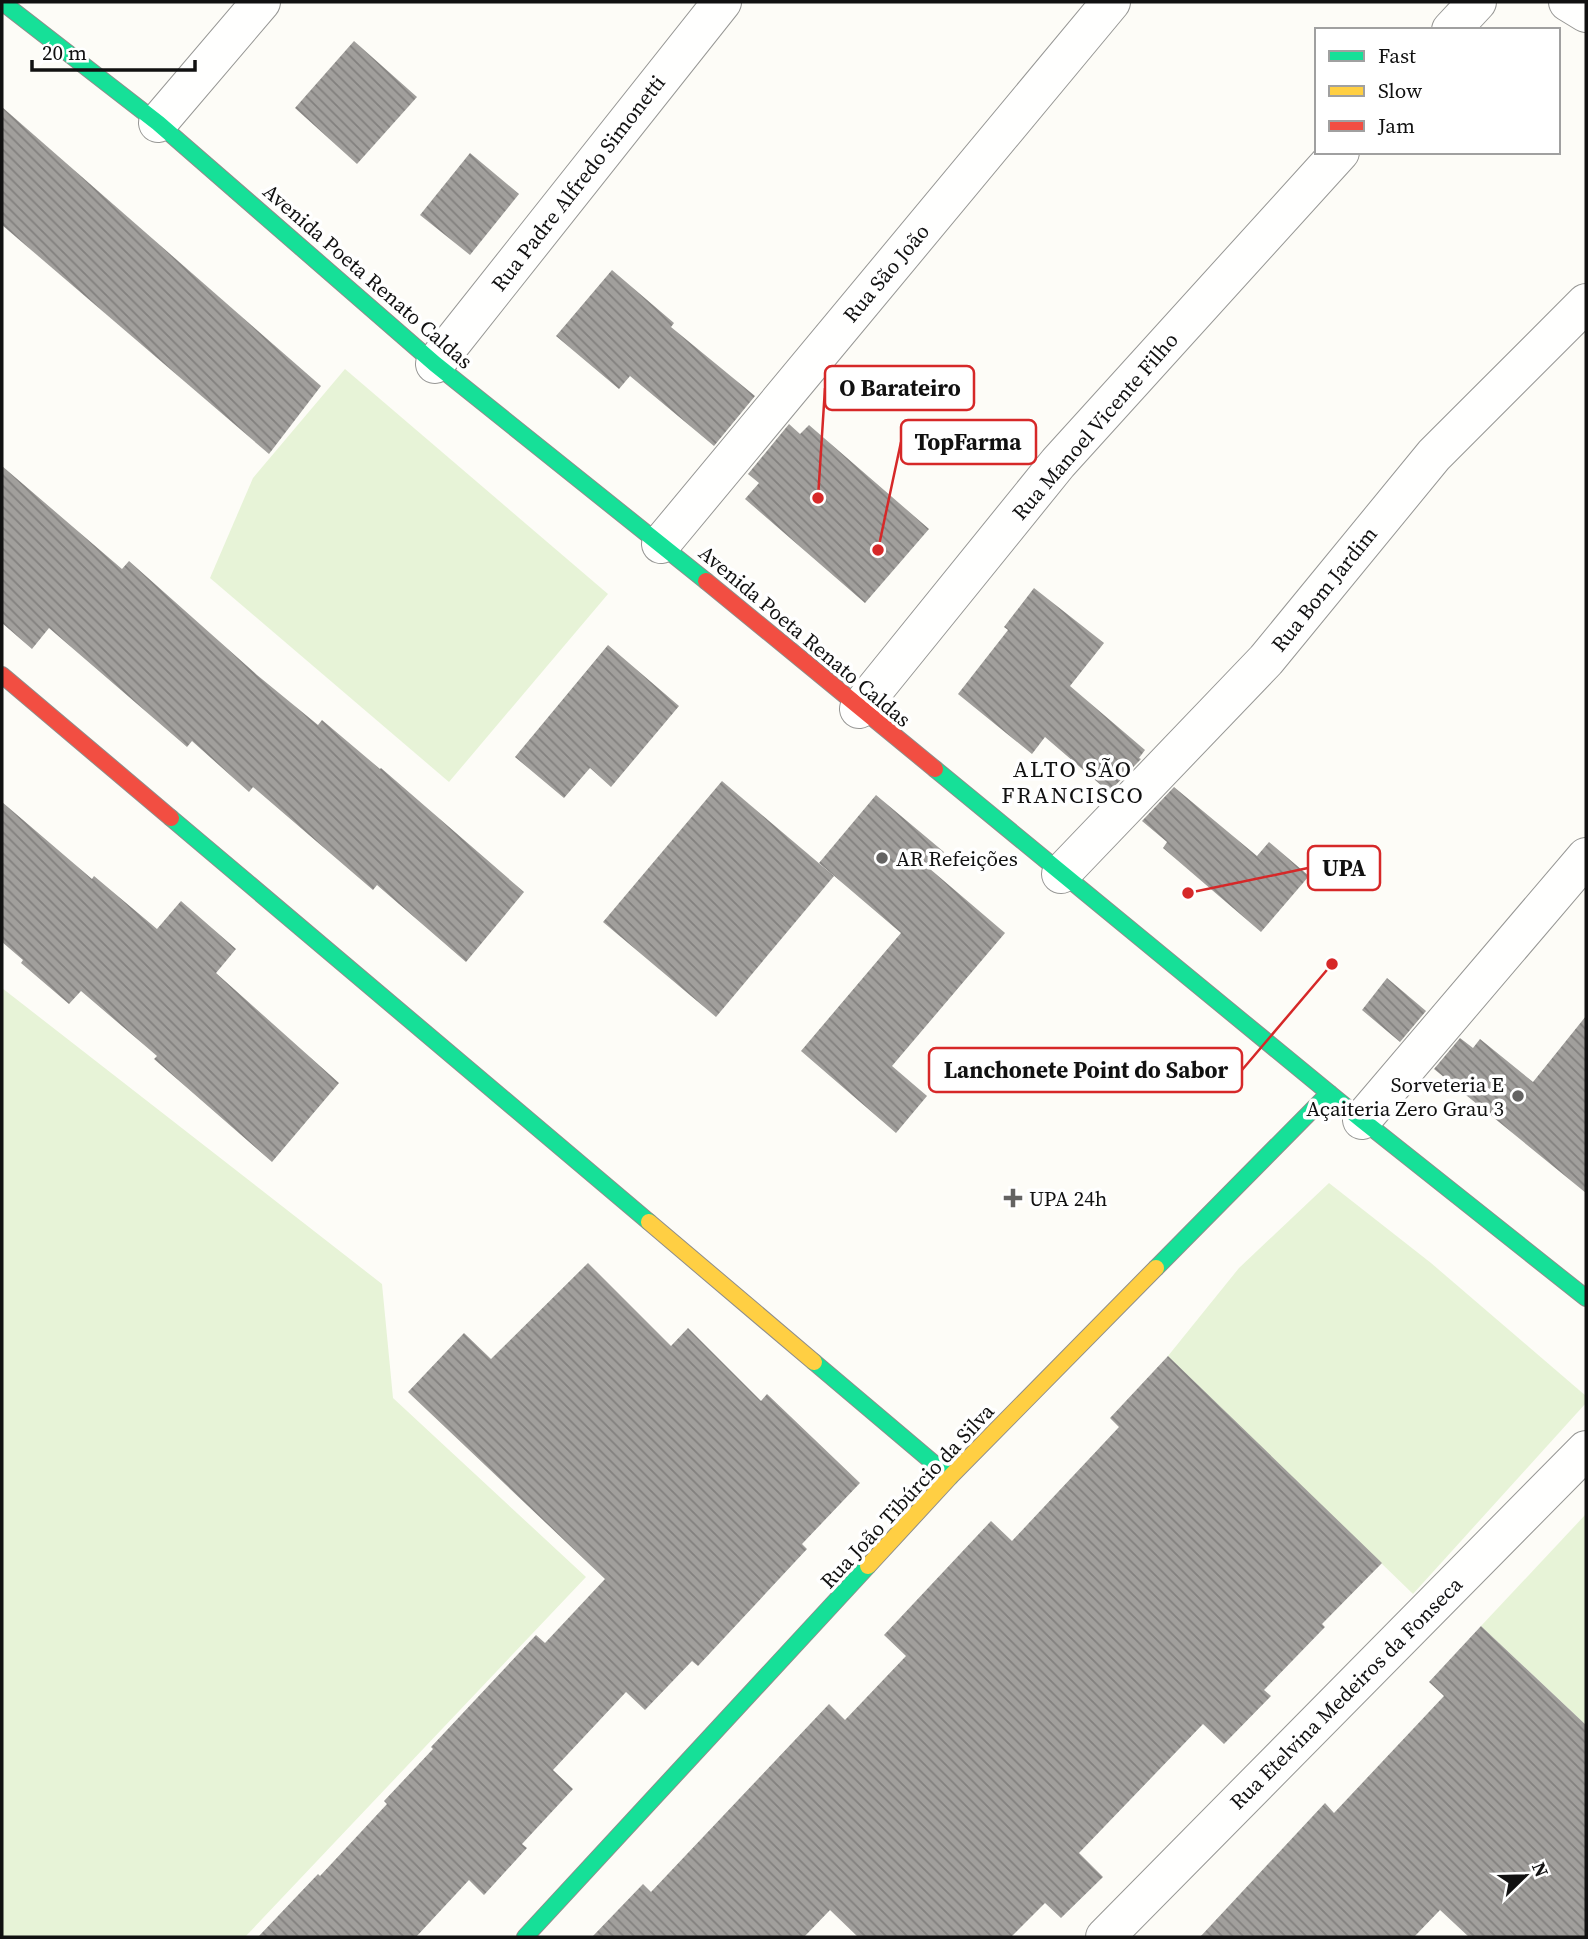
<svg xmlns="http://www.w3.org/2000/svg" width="1588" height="1939" font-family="'Source Serif 4',serif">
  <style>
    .grass { fill: #e7f3d7 }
    .building { fill: url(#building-back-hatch) }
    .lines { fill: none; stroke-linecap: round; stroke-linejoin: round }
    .street-casing { stroke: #979795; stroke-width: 40 }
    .fast-casing { stroke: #8e8d8b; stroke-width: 18 }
    .slow-casing { stroke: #8e8d8b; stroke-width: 18 }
    .jam-casing { stroke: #8e8d8b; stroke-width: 18 }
    .street { stroke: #fffffe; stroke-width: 38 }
    .fast { stroke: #16e098; stroke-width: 16 }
    .slow { stroke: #ffcf43; stroke-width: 16 }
    .jam { stroke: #f24e42; stroke-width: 16 }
    .poi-dot { fill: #646362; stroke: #fff; stroke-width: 2.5 }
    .labels { text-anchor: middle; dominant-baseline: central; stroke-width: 7; stroke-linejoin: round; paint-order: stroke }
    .street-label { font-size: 21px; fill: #111; stroke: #fff }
    .poi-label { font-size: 21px; fill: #111; stroke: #fff; text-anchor: start }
    .neighbourhood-label { font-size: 23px; letter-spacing: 2px; fill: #111; stroke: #fff }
    .leader { fill: none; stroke: #d62828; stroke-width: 2.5 }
    .callout-dot { fill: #d62828; stroke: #fff; stroke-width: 2.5 }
    .callout { fill: #fff; stroke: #d62828; stroke-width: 2.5 }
    .callout-label { font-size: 23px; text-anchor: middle; font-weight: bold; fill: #111 }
  </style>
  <defs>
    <pattern id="building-back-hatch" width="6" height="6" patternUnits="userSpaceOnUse" patternTransform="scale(1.75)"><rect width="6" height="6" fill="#a19f9c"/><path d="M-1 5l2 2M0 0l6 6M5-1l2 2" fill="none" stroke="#82807e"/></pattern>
  </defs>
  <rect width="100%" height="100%" fill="#fdfcf7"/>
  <!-- grass -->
  <g class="grass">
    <path d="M345 369 608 594 449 782 210 578 253 478Z"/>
    <path d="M2 988 382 1284 393 1398 586 1577 245 1937H2Z"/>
    <path d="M1329 1183 1431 1263 1586 1396V1403L1413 1594 1168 1356 1239 1268Z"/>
    <path d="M1586 1514V1725L1481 1626Z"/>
  </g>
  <!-- building -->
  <g class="building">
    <path d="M354 41 417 97 357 164 295 108Z"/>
    <path d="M2 107 321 386 269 454 2 225Z"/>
    <path d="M470 153 519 194 470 255 420 215Z"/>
    <path d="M612 270 674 323 671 327 755 396 714 446 630 376 619 389 556 336Z"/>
    <path d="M789 424 800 434 809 425 929 529 865 603 745 499 759 483 748 474Z"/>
    <path d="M2 466 122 569 129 561 257 675 318 725 322 720 380 769 381 768 524 892 466 962 377 885 373 890 253 787 249 792 192 741 187 747 49 628 32 649 2 623Z"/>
    <path d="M1034 588 1104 643 1070 686 1145 750 1139 758 1141 759 1109 792 1045 737 1032 754 958 694 1008 630 1004 627Z"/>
    <path d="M608 645 679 706 611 787 590 768 564 798 515 757Z"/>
    <path d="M722 781 834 876 716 1017 603 922Z"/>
    <path d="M1174 787 1257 856 1269 842 1309 876 1261 932 1163 848 1167 842 1142 821Z"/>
    <path d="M876 795 944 852 930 869 1005 933 892 1066 927 1096 896 1133 801 1051 901 933 819 863Z"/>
    <path d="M2 802 92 879 94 876 157 929 181 901 236 949 216 973 339 1083 272 1162 154 1059 157 1056 81 991 69 1004 21 963 23 960 2 942Z"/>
    <path d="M1387 978 1426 1011 1400 1042 1362 1010Z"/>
    <path d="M1586 1016V1193L1434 1069 1460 1038 1473 1048 1480 1039 1533 1082Z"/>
    <path d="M588 1263 671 1346 688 1328 761 1401 767 1394 860 1483 802 1544 807 1549 698 1666 692 1661 645 1710 626 1692 553 1770 573 1789 522 1844 527 1848 484 1895 469 1880 416 1937H258L318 1874 320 1876 387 1804 384 1801 433 1749 431 1747 536 1635 545 1643 605 1579 408 1392 464 1333 491 1359Z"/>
    <path d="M1168 1356 1382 1563 1322 1624 1325 1627 1264 1690 1271 1696 1224 1744 1203 1724 1079 1853 1103 1877 1061 1918 1045 1903 1011 1937H858L830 1910 804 1937H592L643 1884 651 1892 829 1704 845 1720 906 1656 884 1635 991 1521 1012 1541 1119 1427 1110 1418Z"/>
    <path d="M1481 1626 1586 1725V1937H1469L1440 1910 1414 1937H1200L1325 1803 1334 1813 1444 1696 1429 1682Z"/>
  </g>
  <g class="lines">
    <!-- street casing -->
    <g class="street-casing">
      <g id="street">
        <path d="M1568 2 1586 13"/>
        <path d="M1451 30 1477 2"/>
        <path d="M158 123 261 2"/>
        <path d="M435 364 722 2"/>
        <path d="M661 544 1111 2"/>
        <path d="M859 709 1058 463 1340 152"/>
        <path d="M1061 874 1266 660 1434 455 1586 303"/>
        <path d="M1362 1120 1586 857"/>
        <path d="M1105 1937 1586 1450"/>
      </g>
    </g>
    <!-- fast casing -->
    <g class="fast-casing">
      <g id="fast">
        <path d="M2 2 158 123 435 364 706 581"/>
        <path d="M935 769 1362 1120 1586 1298"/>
        <path d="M171 818 649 1222"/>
        <path d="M1156 1268 1329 1093"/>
        <path d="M814 1362 950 1477"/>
        <path d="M525 1937 868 1566"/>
      </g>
    </g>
    <!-- slow casing -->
    <g class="slow-casing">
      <g id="slow">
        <path d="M649 1222 814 1362"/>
        <path d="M868 1566 950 1477 1156 1268"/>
      </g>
    </g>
    <!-- jam casing -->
    <g class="jam-casing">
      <g id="jam">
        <path d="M706 581 935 769"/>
        <path d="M2 675 171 818"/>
      </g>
    </g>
    <!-- street -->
    <use href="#street" class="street"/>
    <!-- fast -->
    <use href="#fast" class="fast"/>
    <!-- slow -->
    <use href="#slow" class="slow"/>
    <!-- jam -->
    <use href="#jam" class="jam"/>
  </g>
  <!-- markers -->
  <g class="poi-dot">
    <circle cx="882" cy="858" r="7"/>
    <circle cx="1518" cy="1096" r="7"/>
    <path d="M1009.5 1187.5h7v7h7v7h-7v7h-7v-7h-7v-7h7z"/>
  </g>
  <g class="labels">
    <!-- street labels -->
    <g class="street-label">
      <text transform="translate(578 183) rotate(-52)">Rua Padre Alfredo Simonetti</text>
      <text transform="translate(886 273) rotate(-50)">Rua São João</text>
      <text transform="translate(368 276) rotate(41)">Avenida Poeta Renato Caldas</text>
      <text transform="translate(1095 426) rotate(-49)">Rua Manoel Vicente Filho</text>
      <text transform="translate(1324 589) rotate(-51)">Rua Bom Jardim</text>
      <text transform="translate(805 636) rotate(40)">Avenida Poeta Renato Caldas</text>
      <text transform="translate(907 1496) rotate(-47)">Rua João Tibúrcio da Silva</text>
      <text transform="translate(1346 1693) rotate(-45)">Rua Etelvina Medeiros da Fonseca</text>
    </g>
    <!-- poi labels -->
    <g class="poi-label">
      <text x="896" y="858">AR Refeições</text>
      <text x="1504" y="1084" text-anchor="end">Sorveteria E<tspan x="1504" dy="24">Açaiteria Zero Grau 3</tspan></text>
      <text x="1029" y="1198">UPA 24h</text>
    </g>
    <!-- neighbourhood labels -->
    <g class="neighbourhood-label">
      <text x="1073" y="769">ALTO SÃO<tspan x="1073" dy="26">FRANCISCO</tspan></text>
    </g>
  </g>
  <!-- callouts -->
  <path class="leader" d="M818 498L825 388M878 550L901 442M1188 893L1308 868M1332 964L1242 1070"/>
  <g class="callout-dot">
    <circle cx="818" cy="498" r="7"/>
    <circle cx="878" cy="550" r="7"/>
    <circle cx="1188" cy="893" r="7"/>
    <circle cx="1332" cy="964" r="7"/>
  </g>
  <g class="callout">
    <rect x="825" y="366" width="149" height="44" rx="7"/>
    <rect x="901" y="420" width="135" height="44" rx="7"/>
    <rect x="1308" y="846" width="72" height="44" rx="7"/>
    <rect x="929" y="1048" width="313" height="44" rx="7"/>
  </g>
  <g class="callout-label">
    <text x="900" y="396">O Barateiro</text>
    <text x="968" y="450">TopFarma</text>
    <text x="1344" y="876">UPA</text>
    <text x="1086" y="1078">Lanchonete Point do Sabor</text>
  </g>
  <!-- border -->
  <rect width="1588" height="1939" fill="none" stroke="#111111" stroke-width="7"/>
  <!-- legend -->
  <rect x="1315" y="28" width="245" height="126" fill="#ffffff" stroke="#a0a0a0" stroke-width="2"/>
  <rect x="1329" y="51" width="35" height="10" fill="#16e098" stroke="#a0a0a0" stroke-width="2"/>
  <text x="1378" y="63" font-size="21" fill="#111111">Fast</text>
  <rect x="1329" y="86" width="35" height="10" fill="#ffcf43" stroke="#a0a0a0" stroke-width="2"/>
  <text x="1378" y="98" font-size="21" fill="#111111">Slow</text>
  <rect x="1329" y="121" width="35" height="10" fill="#f24e42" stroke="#a0a0a0" stroke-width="2"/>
  <text x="1378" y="133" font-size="21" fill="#111111">Jam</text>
  <!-- north arrow -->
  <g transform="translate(1525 1876) rotate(67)" stroke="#ffffff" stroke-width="5" paint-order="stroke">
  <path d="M0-5L12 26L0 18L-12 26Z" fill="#111111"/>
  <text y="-10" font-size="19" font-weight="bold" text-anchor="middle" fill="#111111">N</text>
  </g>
  <!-- scale -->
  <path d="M32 60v10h163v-10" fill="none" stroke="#111111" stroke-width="3.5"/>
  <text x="42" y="60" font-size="21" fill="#111111" stroke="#ffffff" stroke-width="5" paint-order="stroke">20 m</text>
</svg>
